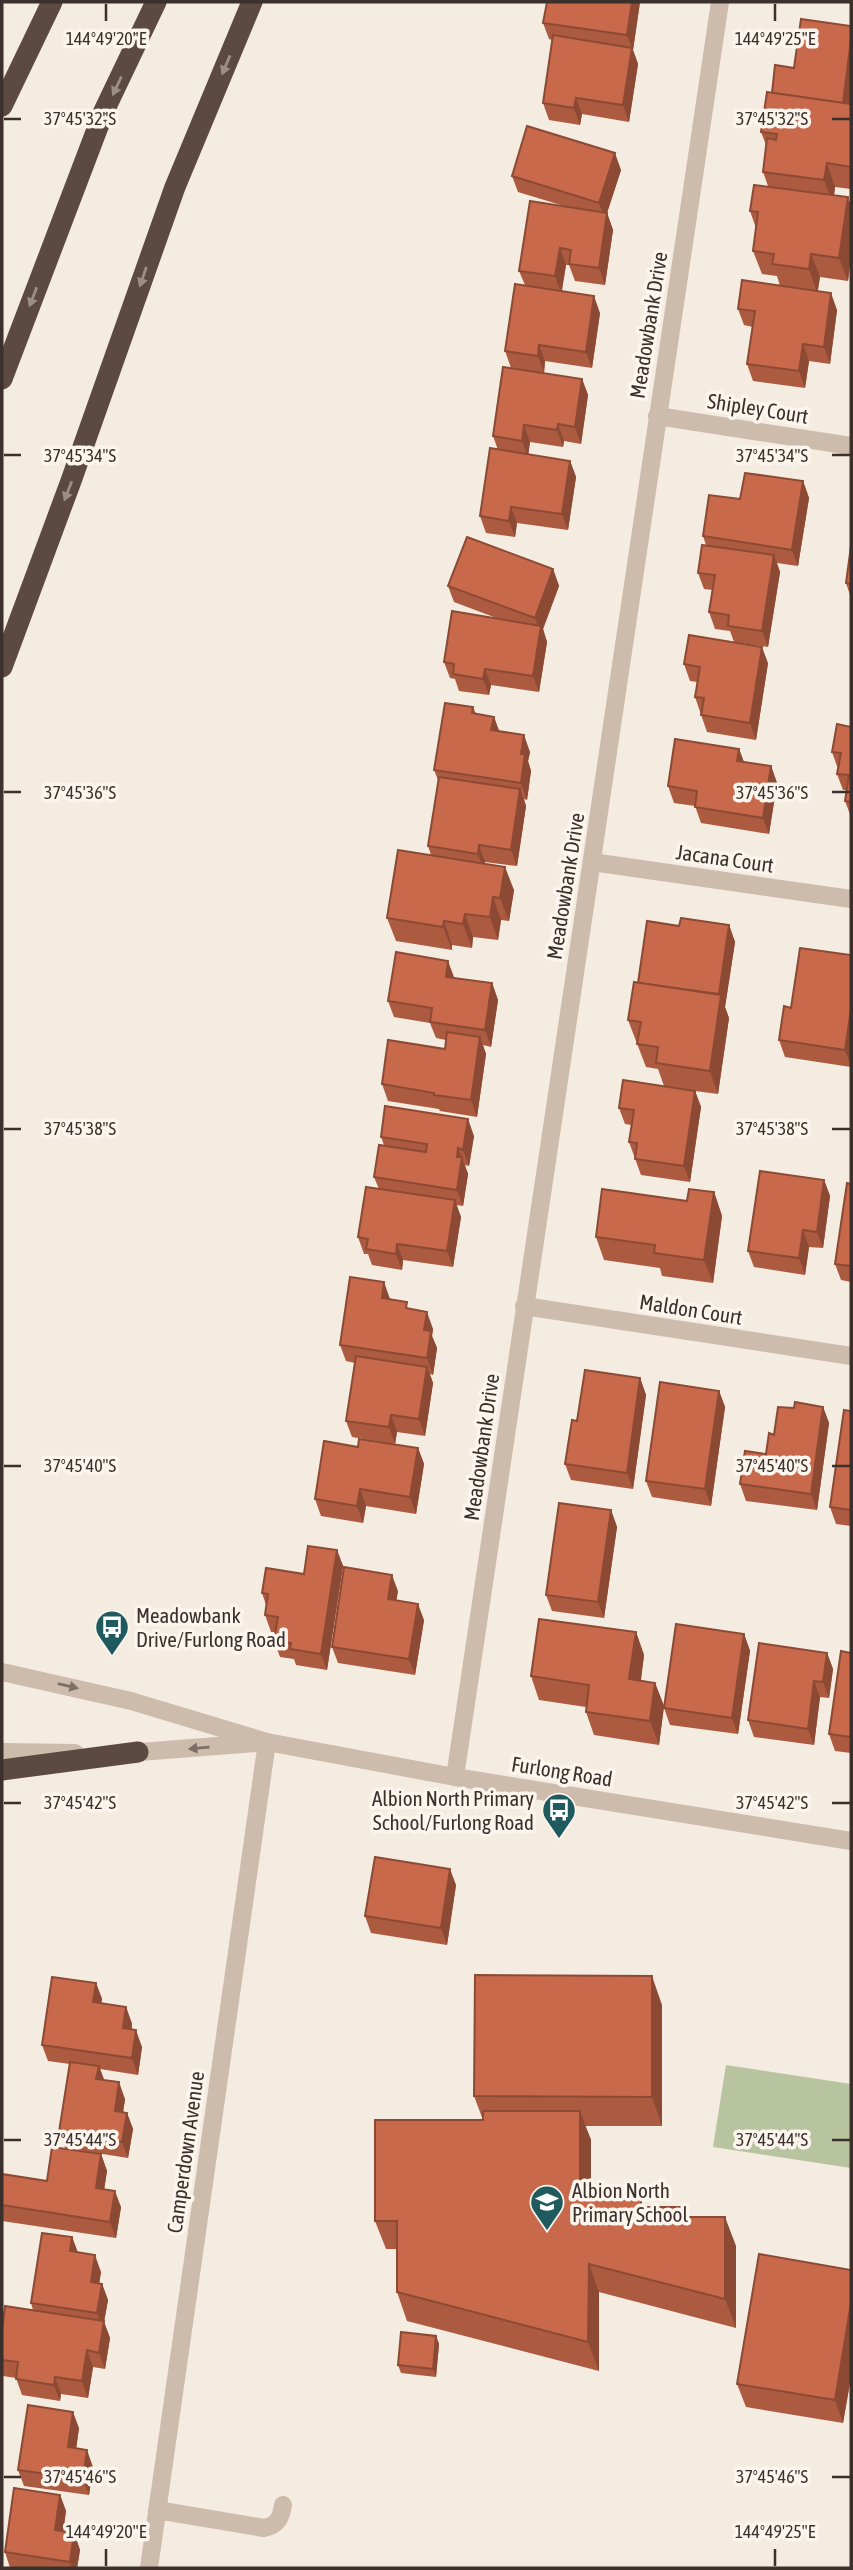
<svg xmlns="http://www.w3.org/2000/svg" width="853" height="2570" font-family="'Asap Condensed',sans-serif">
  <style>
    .green { fill: #b8c4a0 }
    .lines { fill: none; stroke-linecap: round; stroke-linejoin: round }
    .minor { stroke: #cdbbac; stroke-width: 18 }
    .highway { stroke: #5c4a42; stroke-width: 21 }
    .wall { fill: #ac5a40 }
    .shaded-wall { fill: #8c4a34 }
    .building { fill: #c8694b; stroke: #8c4a34; stroke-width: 2 }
    .oneway { fill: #9c8e87 }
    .oneway2 { fill: #7d6f65 }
    .ticks { fill: none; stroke: #3b302b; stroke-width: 2.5 }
    .labels { text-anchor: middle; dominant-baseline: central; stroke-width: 7; stroke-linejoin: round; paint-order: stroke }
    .street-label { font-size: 21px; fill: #3b302b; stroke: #fbf5ee }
    .poi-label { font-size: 21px; fill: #3b302b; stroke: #fbf5ee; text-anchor: start }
    .ticks-label { font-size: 18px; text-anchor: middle; fill: #3b302b; stroke: #fbf5ee; stroke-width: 7; stroke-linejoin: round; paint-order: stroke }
  </style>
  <rect width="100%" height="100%" fill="#f4ebe1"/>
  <!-- green -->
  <path class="green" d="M726 2065 851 2084V2168L713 2147Z"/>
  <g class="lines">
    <!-- minor -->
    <g class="minor">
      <path d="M657 416 851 446"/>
      <path d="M592 862 851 899"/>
      <path d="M524 1306 851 1356"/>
      <path d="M2 1672 131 1701 267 1742 455 1777 851 1841"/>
      <path d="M2 1752 75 1753"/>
      <path d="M127 1753 256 1743"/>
      <path d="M455 1777 720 2"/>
      <path d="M157 2510 264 2528C278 2525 281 2518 283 2505"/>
      <path d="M149 2568 267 1742"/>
    </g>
    <!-- highway -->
    <g class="highway">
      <path d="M2 106 52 2"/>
      <path d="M2 379 104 111 156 2"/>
      <path d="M2 667 71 481 175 187 252 2"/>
      <path d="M2 1770 138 1752"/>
    </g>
  </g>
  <!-- wall -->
  <g class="wall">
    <path d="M640 2 633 50 638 64 629 122 582 114 580 125 549 120 543 103 552 40 549 39 543 23Z"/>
    <path d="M851 104V189L835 187 834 195 848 197 851 207V256L848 281 820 277 818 291 837 310 830 364 809 361 805 388 753 381 747 364 753 327 744 325 738 309 780 286 777 276 762 274 753 251 756 228 750 211 768 186 763 172 766 145 761 132Z"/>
    <path d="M621 170 607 213 613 230 605 285 575 281 569 265H566L562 291 600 313 592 368 545 361 544 373 582 379 588 395 581 444 564 441 563 447 530 442 528 454 570 461 576 477 568 530 517 523 515 537 486 533 480 516 498 450 493 436 511 368 505 351 525 285 519 271 564 206 518 192 512 176Z"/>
    <path d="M803 481 809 498 798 566 777 563 780 572 768 647 734 642 730 631 715 629 709 612 713 590 704 589 698 573 706 545 703 536 740 499Z"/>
    <path d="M851 546V598L846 583Z"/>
    <path d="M553 569 559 586 543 629 547 642 539 692 491 685 489 695 459 691 455 679 450 678 444 662 499 619 454 602 448 586Z"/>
    <path d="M768 663 756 740 707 732 695 697 698 682 690 681 684 664Z"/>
    <path d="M473 707 476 714 494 717 499 732 530 752 528 761 531 771 527 800 524 799 526 806 517 866 485 862V864L514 890 509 921 501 920 498 940 473 937 472 948 452 945V950L396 941 387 918 431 855 428 846 438 780 434 770Z"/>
    <path d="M851 727V817L845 801 846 790H843L837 774 838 769 832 752Z"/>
    <path d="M739 749 744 762 771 766 777 783 769 834 701 823 695 806 674 803 668 786Z"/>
    <path d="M729 925 735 942 725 1007 729 1018 718 1094 695 1091 701 1107 690 1182 641 1175 629 1142 632 1125 625 1124 619 1108 664 1086 658 1069 646 1067 628 1020 638 983 679 926Z"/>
    <path d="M851 955V1067L785 1057 779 1040 791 1008Z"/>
    <path d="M454 978 492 983 498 1000 491 1047 483 1045 486 1054 477 1117 440 1111 439 1109 388 1101 382 1084 445 1049 446 1040 436 1038 430 1023 394 1017 388 1001Z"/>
    <path d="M474 1136 469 1166 465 1165 468 1174 463 1206 456 1205 461 1217 453 1267 403 1260 402 1270 372 1265 368 1254H364L358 1237 379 1189 374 1177 384 1145 381 1137Z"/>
    <path d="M824 1180 830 1196 823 1248 809 1247 805 1275 754 1267 748 1251Z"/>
    <path d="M851 1184V1282L841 1280 835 1264Z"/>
    <path d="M714 1192 722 1216 713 1283 662 1276 660 1268 604 1260 596 1237 687 1201Z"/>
    <path d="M390 1299 409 1309 433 1329 432 1336 437 1348 433 1375 430 1374 433 1383 425 1436 397 1432 395 1444 352 1437 346 1421 355 1363 346 1361 340 1345Z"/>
    <path d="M640 1378 646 1395 633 1489 571 1480 565 1464 577 1421Z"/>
    <path d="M719 1391 725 1407 711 1506 652 1497 646 1481Z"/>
    <path d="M823 1407 829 1423 817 1510 746 1501 740 1484 766 1454 774 1435 794 1408Z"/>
    <path d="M851 1411V1526L836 1524 830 1507Z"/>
    <path d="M358 1447 418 1448 424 1464 416 1514 366 1506 363 1523 321 1516 315 1499Z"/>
    <path d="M611 1510 617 1527 604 1618 552 1611 546 1595Z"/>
    <path d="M337 1550 343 1566 327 1670 296 1665 294 1659 280 1657 274 1640 275 1632H271L265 1615 266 1605 262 1593 304 1574Z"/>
    <path d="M398 1591 396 1600 424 1620 415 1675 338 1663 332 1647Z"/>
    <path d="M636 1632 644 1655 641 1680 655 1683 664 1706 659 1745 594 1735 586 1712V1707L539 1700 531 1676Z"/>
    <path d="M744 1634 750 1651 738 1734 670 1725 664 1708Z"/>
    <path d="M827 1653 833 1669 829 1698 820 1697 814 1745 754 1737 748 1720Z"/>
    <path d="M851 1653V1753L835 1751 829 1734Z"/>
    <path d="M456 1885 447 1945 371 1933 365 1916Z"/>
    <path d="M96 1983 102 1999 101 2003 126 2007 132 2024V2029L142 2047 138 2075 100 2069 104 2080 125 2099 123 2112 127 2113 133 2129 128 2158 65 2148 59 2132 70 2064 48 2061 42 2045Z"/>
    <path d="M662 2005V2126H585L591 2140V2196L645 2207 687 2217 736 2246V2328L599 2292V2371L407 2321 397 2292V2249H386L375 2221 483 2120 474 2096Z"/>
    <path d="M101 2154 107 2171 104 2189 121 2207 116 2238 2 2221V2174L47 2181Z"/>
    <path d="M72 2237 78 2253 101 2272 99 2283 102 2284 108 2300 104 2322 110 2338 105 2369 93 2367 88 2398 61 2394 60 2401 22 2395 16 2378 3 2376 2 2372V2330L33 2310 31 2303Z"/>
    <path d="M851 2270V2377L843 2423 746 2407 737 2384Z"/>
    <path d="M436 2336 439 2344 436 2377 401 2373 398 2365Z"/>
    <path d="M79 2428 76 2449 93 2467 89 2495 24 2486 18 2470Z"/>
    <path d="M60 2495 66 2511 63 2532 74 2533 80 2550 77 2568H10L5 2552Z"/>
  </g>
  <!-- shaded-wall -->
  <g class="shaded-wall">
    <path d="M632 2H640L633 50 638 64 629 122 623 105 632 49 627 35Z"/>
    <path d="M851 39V101L849 119 843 103Z"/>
    <path d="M576 98 582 114 580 125 574 108Z"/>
    <path d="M615 153 621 170 607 213 613 230 605 285 599 268 605 219 599 203Z"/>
    <path d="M827 163 835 187 833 204 824 180Z"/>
    <path d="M848 197 851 207V256L848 281 839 258Z"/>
    <path d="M560 248 566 265 561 293 555 276Z"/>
    <path d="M811 254 820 277 817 292 809 269Z"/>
    <path d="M831 293 837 310 830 364 824 347Z"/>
    <path d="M594 296 600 313 592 368 586 352Z"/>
    <path d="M803 344 809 361 805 388 799 371Z"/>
    <path d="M539 345 545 361 544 373 538 356Z"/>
    <path d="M582 379 588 395 581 444 575 427Z"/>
    <path d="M558 424 564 441 563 447 557 430Z"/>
    <path d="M524 425 530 442 528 457 522 441Z"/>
    <path d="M570 461 576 477 568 530 562 514Z"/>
    <path d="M803 481 809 498 798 566 792 550Z"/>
    <path d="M511 507 517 523 515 537 509 521Z"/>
    <path d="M774 555 780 572 768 647 762 631Z"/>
    <path d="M553 569 559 586 543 629 547 642 539 692 533 676 540 633 535 618Z"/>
    <path d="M762 647 768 663 756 740 750 723Z"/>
    <path d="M485 669 491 685 489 695 483 679Z"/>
    <path d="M494 717 500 733 491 730Z"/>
    <path d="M524 735 530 752 528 761 531 771 527 800 521 783V754Z"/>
    <path d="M739 749 745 765 737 761Z"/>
    <path d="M771 766 777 783 769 834 763 818Z"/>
    <path d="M520 789 526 806 517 866 511 850Z"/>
    <path d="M479 845 485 862 484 870 478 854Z"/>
    <path d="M505 867 514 890 509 921 500 898Z"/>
    <path d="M493 897 501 920 498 940 490 917Z"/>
    <path d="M465 914 473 937 472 948 463 924Z"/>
    <path d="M444 921 452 945V950L443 927Z"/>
    <path d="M729 925 735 942 725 1007 729 1018 718 1094 710 1071 719 994Z"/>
    <path d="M448 961 454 977H446Z"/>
    <path d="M492 983 498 1000 491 1047 485 1030Z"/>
    <path d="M851 1009V1067L845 1050Z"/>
    <path d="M480 1037 486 1054 477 1117 471 1100Z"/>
    <path d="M695 1091 701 1107 690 1182 684 1166Z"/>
    <path d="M468 1119 474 1136 469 1166 463 1150Z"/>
    <path d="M458 1148 468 1174 463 1206 457 1190Z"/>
    <path d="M824 1180 830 1196 823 1248 817 1232Z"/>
    <path d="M714 1192 722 1216 713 1283 704 1260Z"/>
    <path d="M455 1200 461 1217 453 1267 447 1251Z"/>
    <path d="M803 1230 809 1247 805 1275 799 1258Z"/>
    <path d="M397 1244 403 1260 402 1270 396 1254Z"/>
    <path d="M384 1282 390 1299 388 1315 382 1298Z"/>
    <path d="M427 1312 433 1329 432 1336 437 1348 433 1375 427 1358 424 1330Z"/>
    <path d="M427 1367 433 1383 425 1436 419 1419Z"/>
    <path d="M640 1378 646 1395 633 1489 627 1473Z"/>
    <path d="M719 1391 725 1407 711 1506 705 1489Z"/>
    <path d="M823 1407 829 1423 817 1510 811 1494Z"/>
    <path d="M391 1415 397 1432 395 1444 389 1427Z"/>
    <path d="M418 1448 424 1464 416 1514 410 1497Z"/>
    <path d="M360 1489 366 1506 363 1523 357 1506Z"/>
    <path d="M611 1510 617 1527 604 1618 598 1602Z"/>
    <path d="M337 1550 343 1566 327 1670 321 1654Z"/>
    <path d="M392 1575 398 1591 394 1615 388 1599Z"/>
    <path d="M418 1604 424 1620 415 1675 409 1659Z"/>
    <path d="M636 1632 644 1655 638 1702 629 1679Z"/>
    <path d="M744 1634 750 1651 738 1734 732 1718Z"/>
    <path d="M827 1653 833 1669 829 1698 823 1682Z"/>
    <path d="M814 1681 820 1697 814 1745 808 1729Z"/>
    <path d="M655 1683 664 1706 659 1745 650 1721Z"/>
    <path d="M450 1869 456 1885 447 1945 441 1928Z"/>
    <path d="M652 1976 662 2005V2126L652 2097Z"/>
    <path d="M96 1983 102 1999 99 2019 93 2002Z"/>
    <path d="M126 2007 132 2024 129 2044 123 2028Z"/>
    <path d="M136 2030 142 2047 138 2075 132 2058Z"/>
    <path d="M99 2066 105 2082 96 2079Z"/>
    <path d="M119 2082 125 2099 121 2127 115 2111Z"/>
    <path d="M580 2111 591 2140V2225L580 2196Z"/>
    <path d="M127 2113 133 2129 128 2158 122 2142Z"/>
    <path d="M101 2154 107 2171 102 2204 96 2188Z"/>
    <path d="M115 2191 121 2207 116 2238 110 2222Z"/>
    <path d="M725 2217 736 2246V2328L725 2299Z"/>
    <path d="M72 2237 78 2253 70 2251Z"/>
    <path d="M95 2255 101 2272 97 2298 91 2282Z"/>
    <path d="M589 2264 599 2292V2371L588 2342Z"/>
    <path d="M102 2284 108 2300 104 2322 110 2338 105 2369 99 2353 103 2330 97 2313Z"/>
    <path d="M851 2303V2377L843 2423 835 2400Z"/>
    <path d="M436 2336 439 2344 436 2377 433 2369Z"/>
    <path d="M87 2350 93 2367 88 2398 82 2381Z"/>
    <path d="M55 2377 61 2394 60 2401 54 2385Z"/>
    <path d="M73 2412 79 2428 74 2464 68 2447Z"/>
    <path d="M87 2450 93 2467 89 2495 83 2479Z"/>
    <path d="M60 2495 66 2511 61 2547 55 2530Z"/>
    <path d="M74 2533 80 2550 77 2568H72L70 2562Z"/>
  </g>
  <!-- building -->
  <g class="building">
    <path d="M547 2H632L627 35 543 23Z"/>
    <path d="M801 19 851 26V39L843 103 772 93 775 65 794 68Z"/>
    <path d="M553 35 632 48 623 105 576 98 574 108 543 103Z"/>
    <path d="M767 92 851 104V167L827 163 824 180 763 172 767 138 776 140 777 134 761 132Z"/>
    <path d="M527 126 615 153 599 203 512 176Z"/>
    <path d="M754 185 848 197 839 258 811 254 809 269 772 264 774 254 753 251 758 212 750 211Z"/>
    <path d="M530 201 607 213 599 268 569 264 571 250 560 248 555 276 519 271Z"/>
    <path d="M742 280 831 293 824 347 803 344 799 371 747 364 755 311 738 309Z"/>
    <path d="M515 284 594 296 586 352 539 345 538 356 505 351Z"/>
    <path d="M503 367 582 379 575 427 558 424 557 430 524 425 522 441 493 436Z"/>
    <path d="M490 448 570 461 562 514 511 507 509 521 480 516Z"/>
    <path d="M745 473 803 481 792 550 703 536 709 495 740 499Z"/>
    <path d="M467 537 553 569 535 618 448 586Z"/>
    <path d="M702 545 774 555 762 631 728 626 729 615 709 612 715 575 698 573Z"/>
    <path d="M851 546V584L846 583Z"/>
    <path d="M452 611 541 626 533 676 485 669 483 679 453 674 454 664 444 662Z"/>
    <path d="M689 635 762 647 750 723 701 715 704 698 695 697 700 667 684 664Z"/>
    <path d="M445 703 473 707 472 713 494 717 491 730 524 735 521 754H525L521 783 434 770Z"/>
    <path d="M837 724 851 727V802L845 801 849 775 837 774 841 753 832 752Z"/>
    <path d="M675 739 739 749 737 761 771 766 763 818 695 807 697 791 668 786Z"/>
    <path d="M439 777 520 789 511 850 479 845 478 854 428 846Z"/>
    <path d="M398 850 505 867 500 898 493 897 490 917 465 914 463 924 444 921 443 927 387 918Z"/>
    <path d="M681 918 729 925 719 994 638 983 647 921 679 926Z"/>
    <path d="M800 948 851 955V1009L845 1050 779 1040 784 1006 791 1008Z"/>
    <path d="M396 952 448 961 446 977 492 983 485 1030 430 1022 432 1008 388 1001Z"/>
    <path d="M634 982 721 995 710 1071 656 1063 658 1047 637 1044 641 1022 628 1020Z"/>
    <path d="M447 1032 480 1037 471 1100 434 1095V1093L382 1084 388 1040 445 1049Z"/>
    <path d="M623 1080 695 1091 684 1166 635 1159 637 1143 629 1142 634 1110 619 1108Z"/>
    <path d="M385 1106 468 1119 463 1150 458 1148 457 1157H462L457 1190 374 1177 379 1145 426 1152 427 1144 381 1137Z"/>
    <path d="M760 1171 824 1180 817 1232 803 1230 799 1258 748 1251Z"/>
    <path d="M847 1183 851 1184V1266L835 1264Z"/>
    <path d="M366 1187 455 1200 447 1251 397 1244 396 1254 366 1249 368 1239 358 1237Z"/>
    <path d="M602 1189 687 1201 689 1189 714 1192 704 1260 654 1253 655 1245 596 1237Z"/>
    <path d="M350 1277 384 1282 382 1298 407 1302 406 1308 427 1312 424 1330 431 1331 427 1358 340 1345Z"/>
    <path d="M356 1356 427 1367 419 1419 391 1415 389 1427 346 1421Z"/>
    <path d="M585 1370 640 1378 627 1473 565 1464 572 1420 577 1421Z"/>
    <path d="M660 1382 719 1391 705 1489 646 1481Z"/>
    <path d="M795 1402 823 1407 811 1494 740 1484 745 1451 766 1454 769 1433 774 1435 778 1407 794 1408Z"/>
    <path d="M844 1410 851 1411V1510L830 1507Z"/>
    <path d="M359 1439 418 1448 410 1497 360 1489 357 1506 315 1499 324 1441 358 1447Z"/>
    <path d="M559 1503 611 1510 598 1602 546 1595Z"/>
    <path d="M308 1546 337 1550 321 1654 290 1649 291 1643 274 1640 278 1617 265 1615 268 1594 262 1593 266 1568 304 1574Z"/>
    <path d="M344 1567 392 1575 388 1599 418 1604 409 1659 332 1647Z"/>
    <path d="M539 1619 636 1632 629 1679 655 1683 650 1721 586 1712 589 1685 531 1676Z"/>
    <path d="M676 1624 744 1634 732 1718 664 1708Z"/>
    <path d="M759 1643 827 1653 823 1682 814 1681 808 1729 748 1720Z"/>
    <path d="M841 1651 851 1653V1737L829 1734Z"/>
    <path d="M375 1857 450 1869 441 1928 365 1916Z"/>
    <path d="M475 1975 652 1976V2097L474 2096Z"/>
    <path d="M52 1977 96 1983 93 2002 126 2007 123 2028 136 2030 132 2058 42 2045Z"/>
    <path d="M70 2062 99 2066 96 2079 119 2082 115 2111 127 2113 122 2142 59 2132Z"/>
    <path d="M483 2111H580V2196H641V2207H683V2217H725V2299L589 2264 588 2342 397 2292V2221H375V2120H483Z"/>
    <path d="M52 2147 101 2154 96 2188 115 2191 110 2222 2 2205V2174L47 2181Z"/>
    <path d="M42 2233 72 2237 70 2251 95 2255 91 2282 102 2284 97 2313 31 2303Z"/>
    <path d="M759 2254 851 2270V2303L835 2400 737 2384Z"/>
    <path d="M5 2306 104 2321 99 2353 87 2350 82 2381 55 2377 54 2385 16 2379 18 2362 2 2360V2330Z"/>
    <path d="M401 2332 436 2336 433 2369 398 2365Z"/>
    <path d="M28 2405 73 2412 68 2447 87 2450 83 2479 18 2470Z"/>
    <path d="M14 2488 60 2495 55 2530 74 2533 70 2562 5 2552Z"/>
  </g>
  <!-- one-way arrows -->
  <defs><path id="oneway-solid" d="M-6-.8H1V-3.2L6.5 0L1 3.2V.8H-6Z" transform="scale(1.75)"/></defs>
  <g class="oneway">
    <use href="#oneway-solid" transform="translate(226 65) rotate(113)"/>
    <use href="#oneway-solid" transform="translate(117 86) rotate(115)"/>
    <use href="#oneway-solid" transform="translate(143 277) rotate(109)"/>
    <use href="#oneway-solid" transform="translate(33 297) rotate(111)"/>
    <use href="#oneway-solid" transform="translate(68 491) rotate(111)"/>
  </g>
  <g class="oneway2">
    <use href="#oneway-solid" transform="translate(68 1686) rotate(13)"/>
    <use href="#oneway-solid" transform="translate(199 1748) rotate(175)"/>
  </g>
  <!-- ticks -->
  <path class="ticks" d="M106 4V21M775 4V21M4 119H21M832 119H850M4 455H21M832 455H850M4 792H21M832 792H850M4 1129H21M832 1129H850M4 1466H21M832 1466H850M4 1803H21M832 1803H850M4 2140H21M832 2140H850M4 2477H21M832 2477H850M106 2549V2566M775 2549V2566"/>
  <!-- icons -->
  <defs>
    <g id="bus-pin" transform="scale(1.75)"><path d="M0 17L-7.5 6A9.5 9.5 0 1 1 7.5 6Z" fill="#1f5a5e" stroke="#fbf5ee"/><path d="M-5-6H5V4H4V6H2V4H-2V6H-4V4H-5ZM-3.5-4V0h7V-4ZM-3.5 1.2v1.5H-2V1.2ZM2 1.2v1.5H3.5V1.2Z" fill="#fff"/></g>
    <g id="school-pin" transform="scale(1.75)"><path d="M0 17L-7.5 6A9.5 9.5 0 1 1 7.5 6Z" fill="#1f5a5e" stroke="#fbf5ee"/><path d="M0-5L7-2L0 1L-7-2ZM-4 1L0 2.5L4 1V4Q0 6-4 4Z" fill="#fff"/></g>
  </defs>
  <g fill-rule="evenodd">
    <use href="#bus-pin" x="112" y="1627"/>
    <use href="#bus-pin" x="559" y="1810"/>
    <use href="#school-pin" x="547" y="2202"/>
  </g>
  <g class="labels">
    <!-- street labels -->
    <g class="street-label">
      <text transform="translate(648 325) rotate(-81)">Meadowbank Drive</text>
      <text transform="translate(758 408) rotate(9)">Shipley Court</text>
      <text transform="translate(725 858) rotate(8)">Jacana Court</text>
      <text transform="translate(565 886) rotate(-81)">Meadowbank Drive</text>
      <text transform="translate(691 1309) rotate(9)">Maldon Court</text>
      <text transform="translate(481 1447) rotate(-82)">Meadowbank Drive</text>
      <text transform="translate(562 1771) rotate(9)">Furlong Road</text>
      <text transform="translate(185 2152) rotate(-82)">Camperdown Avenue</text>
    </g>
    <!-- poi labels -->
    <g class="poi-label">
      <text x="136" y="1615">Meadowbank<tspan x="136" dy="24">Drive/Furlong Road</tspan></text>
      <text x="534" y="1798" text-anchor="end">Albion North Primary<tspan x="534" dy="24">School/Furlong Road</tspan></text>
      <text x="572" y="2190">Albion North<tspan x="572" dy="24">Primary School</tspan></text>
    </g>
  </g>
  <g class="ticks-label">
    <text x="106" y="45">144°49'20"E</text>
    <text x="775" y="45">144°49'25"E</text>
    <text x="80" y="125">37°45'32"S</text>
    <text x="772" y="125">37°45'32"S</text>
    <text x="80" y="462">37°45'34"S</text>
    <text x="772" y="462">37°45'34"S</text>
    <text x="80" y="799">37°45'36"S</text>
    <text x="772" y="799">37°45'36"S</text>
    <text x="80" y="1135">37°45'38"S</text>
    <text x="772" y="1135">37°45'38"S</text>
    <text x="80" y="1472">37°45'40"S</text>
    <text x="772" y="1472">37°45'40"S</text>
    <text x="80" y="1809">37°45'42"S</text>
    <text x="772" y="1809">37°45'42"S</text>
    <text x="80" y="2146">37°45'44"S</text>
    <text x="772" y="2146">37°45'44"S</text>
    <text x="80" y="2483">37°45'46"S</text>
    <text x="772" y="2483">37°45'46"S</text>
    <text x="106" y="2538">144°49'20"E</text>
    <text x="775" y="2538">144°49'25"E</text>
  </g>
  <!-- border -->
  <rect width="853" height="2570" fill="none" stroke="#3b302b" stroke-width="7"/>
</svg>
